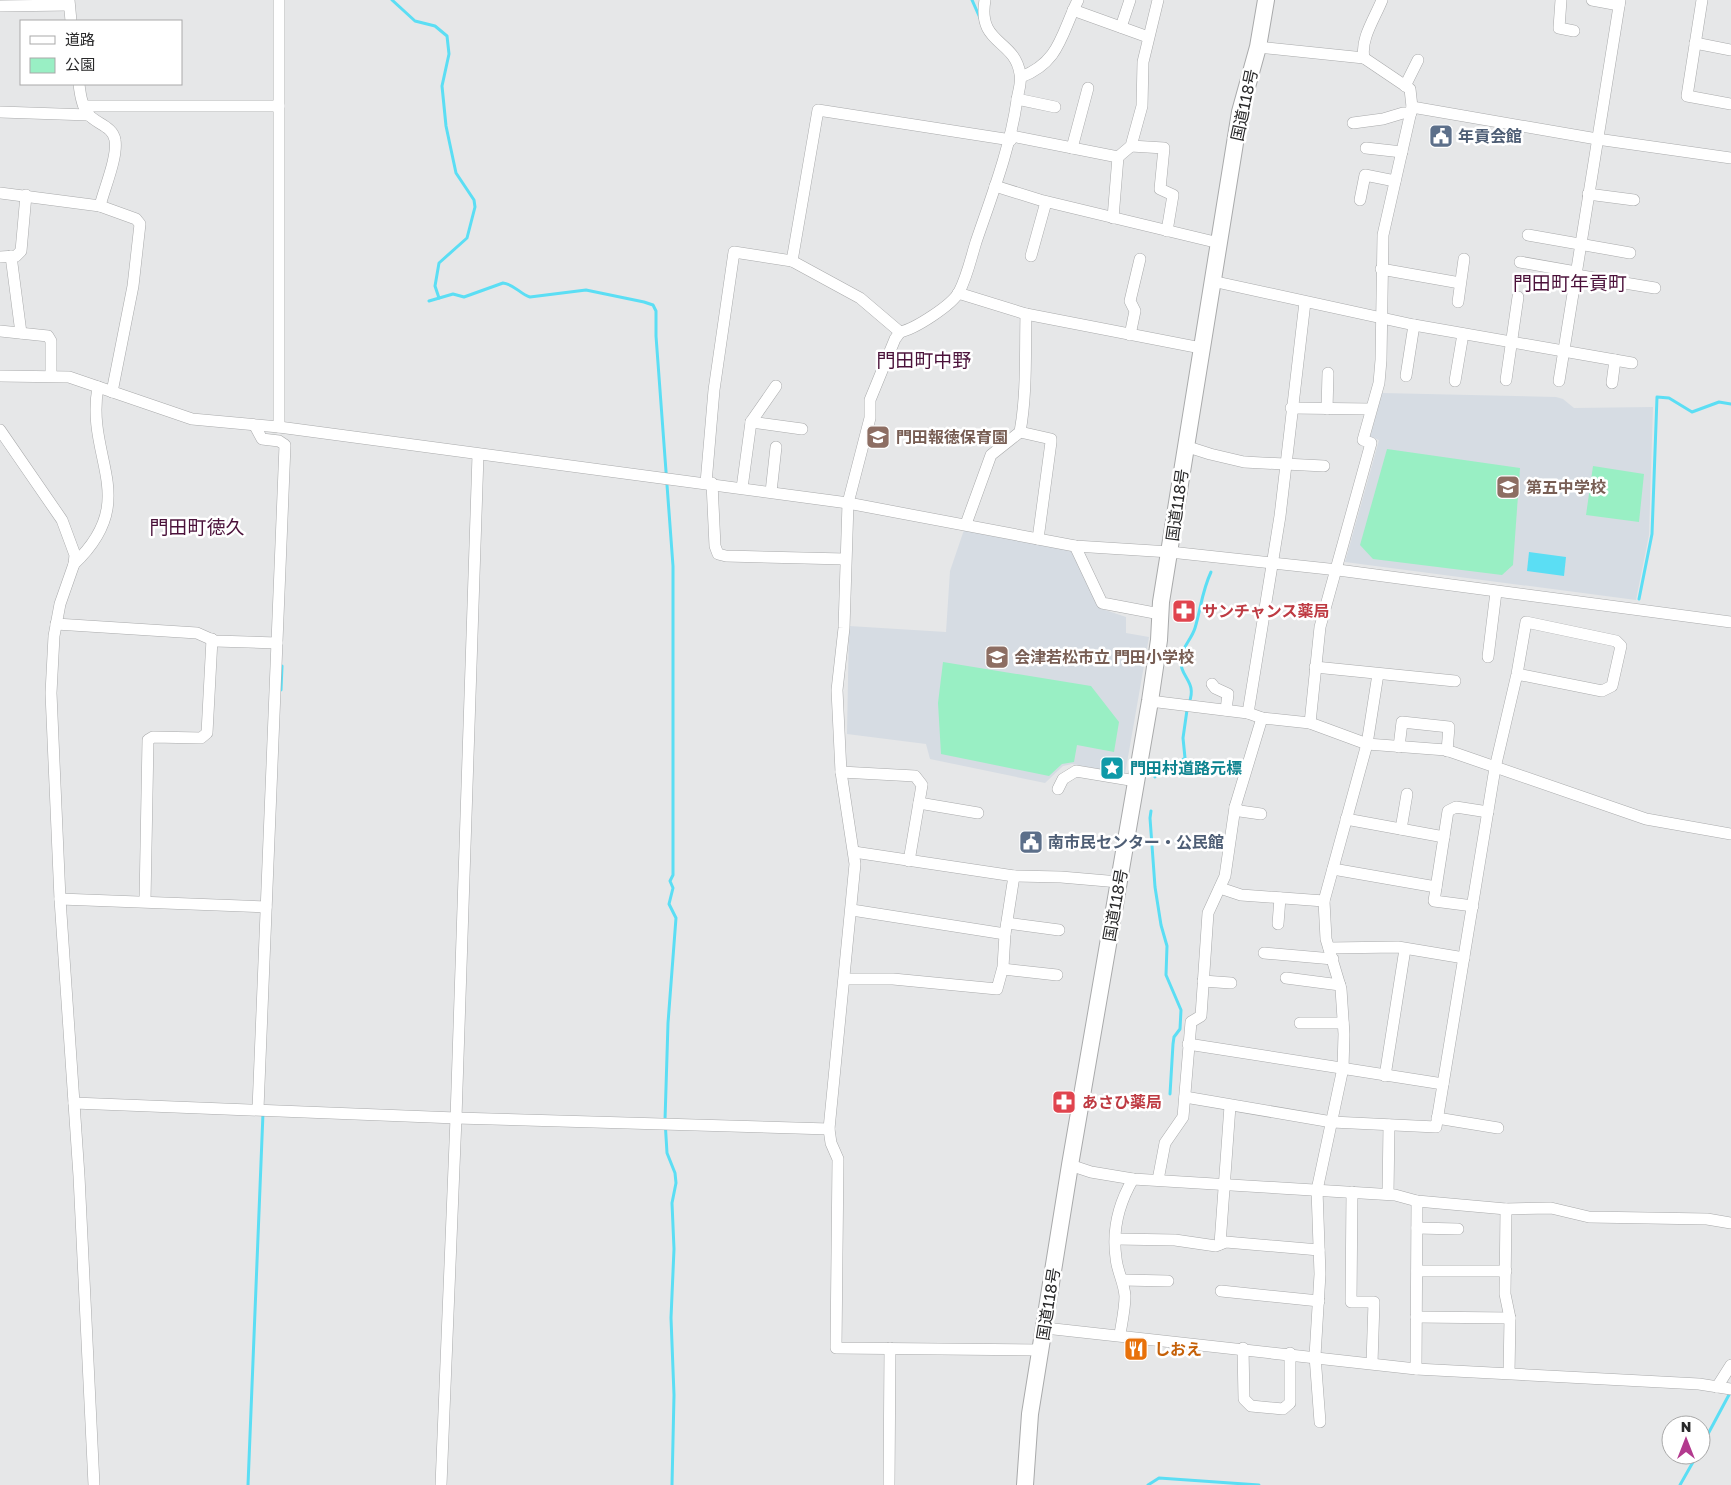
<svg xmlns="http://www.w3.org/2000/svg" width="1731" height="1485" font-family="'Golos Text','Noto Sans JP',sans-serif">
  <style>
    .built { fill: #d6dce3 }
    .green { fill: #99efc4 }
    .water { fill: #5bdef4 }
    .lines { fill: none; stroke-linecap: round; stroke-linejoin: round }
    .stream { stroke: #5bdef4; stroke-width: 3 }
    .minor-casing { stroke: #a9aaab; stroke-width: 12 }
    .highway-casing { stroke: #a9aaab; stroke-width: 18 }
    .minor { stroke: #fff; stroke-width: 11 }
    .highway { stroke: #fff; stroke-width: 16 }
    .labels { text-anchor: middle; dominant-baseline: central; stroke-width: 5; stroke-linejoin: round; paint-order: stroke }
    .street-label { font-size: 16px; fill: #282829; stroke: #fff }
    .service-label { font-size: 16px; font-weight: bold; fill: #4e5e75; stroke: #fff; text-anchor: start }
    .education-label { font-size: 16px; font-weight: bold; fill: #785e54; stroke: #fff; text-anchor: start }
    .health-label { font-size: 16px; font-weight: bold; fill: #be3a42; stroke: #fff; text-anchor: start }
    .culture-label { font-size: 16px; font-weight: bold; fill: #0d838f; stroke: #fff; text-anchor: start }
    .food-label { font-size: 16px; font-weight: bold; fill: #c56008; stroke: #fff; text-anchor: start }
    .quarter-label { font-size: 19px; fill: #4b113a; stroke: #fff }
  </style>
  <rect width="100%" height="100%" fill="#e6e7e8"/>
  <!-- built -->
  <g class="built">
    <path d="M1382 393 1556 397 1563 399 1574 408 1653 407 1649 535 1636 600 1345 562 1379 440 1370 437Z"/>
    <path d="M964 530 1070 549 1099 608 1126 617V633L1149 637 1125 774 1072 764 1063 766 1045 783 930 759 926 744 847 734 849 626 946 632 950 571Z"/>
  </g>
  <!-- green -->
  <g class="green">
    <path d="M1387 449 1520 468 1513 565 1502 575 1373 559 1360 545Z"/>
    <path d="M1593 466 1644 474 1639 522 1586 515Z"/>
    <path d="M943 662 1091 686 1119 722 1114 752 1077 745 1074 762 1062 764 1049 776 941 754 938 703Z"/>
  </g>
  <!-- water -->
  <path class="water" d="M1529 552 1566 557 1564 576 1527 571Z"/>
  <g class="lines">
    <!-- stream -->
    <g class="stream">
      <path d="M392 0 415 21 435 26 447 36 449 54 442 86 446 126 456 173 474 200 475 207 467 238 439 263 435 286 439 298"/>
      <path d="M972 0 980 18"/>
      <path d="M429 301 453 294 464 297 503 283C514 284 520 294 530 297L586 290 644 302 653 305 656 311V336L673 566V875L670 881 673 888 669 904 676 918 668 1023 665 1120 667 1153 675 1173 676 1183 672 1203 674 1249 671 1318 674 1395 672 1485"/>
      <path d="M1639 599 1652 534 1657 397 1669 398 1692 412 1719 402 1731 404"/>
      <path d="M281 690 282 666"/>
      <path d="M1189 703C1198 680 1178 678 1181 656 1183 647 1192 638 1195 628 1201 608 1202 591 1211 572"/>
      <path d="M1155 777 1158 765 1181 761 1185 758 1183 738 1187 710"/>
      <path d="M1151 811 1150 818 1155 887 1161 925 1167 946 1166 975 1181 1010 1180 1029 1174 1037 1173 1044 1170 1094"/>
      <path d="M1701 1447 1731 1391"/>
      <path d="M248 1485 263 1113"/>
      <path d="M1148 1485 1159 1478 1259 1485"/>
      <path d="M1680 1485 1697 1455"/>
    </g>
    <!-- minor casing -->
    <g class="minor-casing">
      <g id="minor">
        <path d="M69 0 71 21"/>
        <path d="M279 0V427"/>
        <path d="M1561 0 1559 28 1574 31"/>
        <path d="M1592 0 1619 5"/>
        <path d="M1702 0 1687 96 1731 104"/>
        <path d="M0 6 69 5"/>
        <path d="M1073 10 1148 37"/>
        <path d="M1121 27 1130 0"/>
        <path d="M1695 43 1731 50"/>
        <path d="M1258 47 1364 58"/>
        <path d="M1021 77C1060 62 1061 34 1078 0"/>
        <path d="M79 84C80 93 82 107 88 114 96 124 113 126 115 140 118 157 104 189 100 206L136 219 140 224 133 286 112 392"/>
        <path d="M1405 86 1418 60"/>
        <path d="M1017 99 1055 107"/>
        <path d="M84 106H279"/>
        <path d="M1412 107 1597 139 1731 158"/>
        <path d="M0 112 89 115"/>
        <path d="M1353 123 1383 119 1403 113H1411"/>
        <path d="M1012 136 1118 157 1131 146 1142 106 1143 62 1158 0"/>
        <path d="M1131 146 1164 148 1160 189 1173 195 1167 231"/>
        <path d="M1072 148 1088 88"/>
        <path d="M1366 148 1402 152"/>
        <path d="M995 186 1040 200 1219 243"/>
        <path d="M0 193 100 206"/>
        <path d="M1588 194 1634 200"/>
        <path d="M1360 200 1365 175 1395 181"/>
        <path d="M1113 218 1118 157"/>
        <path d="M1528 235 1630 253"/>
        <path d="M11 256 21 333"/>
        <path d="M1031 256 1046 202"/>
        <path d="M0 257 16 256 21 251 26 195"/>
        <path d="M792 261 860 298 900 332C915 329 952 305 959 292 967 277 971 258 976 242 992 195 1010 149 1017 100 1018 92 1022 82 1020 74 1015 39 977 45 985 0"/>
        <path d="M1520 262 1576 272"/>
        <path d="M1381 269 1460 283"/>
        <path d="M1576 275 1655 288"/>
        <path d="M1212 281 1414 325 1632 363"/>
        <path d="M958 293 1026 314 1201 348"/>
        <path d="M1458 302 1464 259"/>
        <path d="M0 331 48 336 51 341V376"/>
        <path d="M900 332 895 339 870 400V418L848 503 844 628 837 690 841 772 855 864 829 1129 831 1143 838 1159 836 1348 1041 1350"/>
        <path d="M1130 335 1135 311 1130 301 1140 259"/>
        <path d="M0 376 69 377 192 419 279 427 848 503 1075 546 1170 552 1338 570 1731 622"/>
        <path d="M1406 376 1414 325"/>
        <path d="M1506 380 1518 297"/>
        <path d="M1455 381 1463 334"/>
        <path d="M1559 381 1620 0"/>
        <path d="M1612 383 1615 360"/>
        <path d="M1291 408 1371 409"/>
        <path d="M1327 409 1328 373"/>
        <path d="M751 422 802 429"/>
        <path d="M255 426 262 439 279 441 285 445 258 1109"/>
        <path d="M0 430 62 520 75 555 74 564 60 604 54 636 51 693 60 899 79 1176 94 1485"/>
        <path d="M1020 432 1051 439V442L1038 539"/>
        <path d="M1185 446 1210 454 1244 462 1324 466"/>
        <path d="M706 483 714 390 734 252 792 261 818 110 1011 140"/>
        <path d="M712 483 715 546 718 554 726 556 845 559"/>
        <path d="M742 488 751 422 776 386"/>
        <path d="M771 492 776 447"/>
        <path d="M966 524 991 455 1020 432C1027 393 1025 353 1026 314"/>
        <path d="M1075 546 1102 603 1160 614"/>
        <path d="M74 564C142 499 85 459 98 387"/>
        <path d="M56 624 197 633 215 641 277 643"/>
        <path d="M1488 657 1496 592"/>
        <path d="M1315 667 1455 681"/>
        <path d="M1212 684 1215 688 1228 694 1226 710"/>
        <path d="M1150 701 1248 713 1262 718 1310 723 1367 744 1446 750 1646 819 1731 834"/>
        <path d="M1248 713 1280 516 1305 302"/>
        <path d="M1310 723 1320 627 1371 443 1363 440 1379 383 1381 360 1383 235 1412 107 1410 89 1364 58C1360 39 1375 18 1382 0"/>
        <path d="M1399 747 1402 722 1449 727 1447 751"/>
        <path d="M841 772 915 776 922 785 909 861"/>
        <path d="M1058 789 1063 779 1076 771 1136 781"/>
        <path d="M919 803 978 813"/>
        <path d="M1235 807 1240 811 1261 814"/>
        <path d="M1346 819 1444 837"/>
        <path d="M1401 829 1407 794"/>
        <path d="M854 852 1014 876 1061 877 1119 882"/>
        <path d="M1333 869 1436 887"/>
        <path d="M1220 888 1241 895 1324 901"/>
        <path d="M60 899 266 907"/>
        <path d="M145 901 148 740 153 737 201 738 207 733 212 639"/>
        <path d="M1473 906 1434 901 1448 811 1456 807 1488 812"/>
        <path d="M852 910 1005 934"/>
        <path d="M1007 923 1059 930"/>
        <path d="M1278 924 1280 898"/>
        <path d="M1329 948 1398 947 1464 958"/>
        <path d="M1264 953 1333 959"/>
        <path d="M1003 969 1057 975"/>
        <path d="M1286 978 1340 985"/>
        <path d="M845 979H893L997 989 1003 967 1005 934 1014 876"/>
        <path d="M1203 981 1231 983"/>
        <path d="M1300 1023H1343"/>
        <path d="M1188 1044 1443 1084"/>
        <path d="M1385 1076 1405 949"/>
        <path d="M1185 1097 1332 1122 1436 1127 1495 768 1517 674 1526 622 1616 641 1621 646 1612 686 1602 691 1517 674"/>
        <path d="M74 1103 456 1118 829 1129"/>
        <path d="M1437 1118 1498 1128"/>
        <path d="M1070 1165 1091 1172 1133 1179 1395 1195 1417 1201 1506 1209 1551 1208 1589 1217 1707 1219 1731 1223"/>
        <path d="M1158 1180 1165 1143 1183 1117 1191 1022 1201 1016 1208 913 1225 876 1235 807 1262 718"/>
        <path d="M1352 1192 1351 1302H1374L1372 1363"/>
        <path d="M1388 1194 1389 1125"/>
        <path d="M1506 1209 1505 1294 1510 1318 1509 1373"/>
        <path d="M1417 1228 1458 1229"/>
        <path d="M1116 1239 1175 1240 1216 1246 1226 1242 1319 1250"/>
        <path d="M1220 1244 1230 1106"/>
        <path d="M1417 1271H1506"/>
        <path d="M1123 1280 1168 1281"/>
        <path d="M1221 1291 1319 1301"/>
        <path d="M1416 1317 1510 1318"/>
        <path d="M1045 1328 1416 1369 1699 1384 1731 1389"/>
        <path d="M1120 1334C1122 1322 1125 1308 1125 1296 1124 1282 1117 1271 1116 1258 1112 1230 1119 1203 1133 1179"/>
        <path d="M1243 1348 1244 1399 1251 1406 1283 1409 1290 1403V1353"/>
        <path d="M1416 1369 1417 1201"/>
        <path d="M1717 1387 1731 1365"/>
        <path d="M1320 1422 1315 1356 1320 1274 1317 1190 1343 1068 1344 1034 1341 989 1326 939 1324 901 1367 744 1378 674"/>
        <path d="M441 1485 456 1118 478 455"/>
        <path d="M889 1485 890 1348"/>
      </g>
    </g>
    <!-- highway casing -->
    <g class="highway-casing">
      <path id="highway" d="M1025 1485 1030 1414 1070 1165 1150 701 1159 640 1161 602 1240 112 1258 47 1266 0"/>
    </g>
    <!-- minor -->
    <use href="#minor" class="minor"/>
    <!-- highway -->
    <use href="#highway" class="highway"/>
  </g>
  <!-- icons -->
  <defs>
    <g id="civic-square" transform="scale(1.25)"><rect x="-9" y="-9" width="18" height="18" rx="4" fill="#5c6f8a" stroke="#fff"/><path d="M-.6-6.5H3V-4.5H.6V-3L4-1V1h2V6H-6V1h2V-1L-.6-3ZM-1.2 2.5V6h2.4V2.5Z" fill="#fff"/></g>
    <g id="school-square" transform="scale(1.25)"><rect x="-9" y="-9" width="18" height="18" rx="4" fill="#8d6e63" stroke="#fff"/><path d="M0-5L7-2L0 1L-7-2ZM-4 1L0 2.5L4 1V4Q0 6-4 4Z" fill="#fff"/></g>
    <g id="pharmacy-square" transform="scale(1.25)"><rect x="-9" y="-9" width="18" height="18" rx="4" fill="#e0444e" stroke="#fff"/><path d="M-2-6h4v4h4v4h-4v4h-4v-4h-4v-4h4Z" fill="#fff"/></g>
    <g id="sight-square" transform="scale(1.25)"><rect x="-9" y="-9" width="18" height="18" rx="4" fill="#0f9aa8" stroke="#fff"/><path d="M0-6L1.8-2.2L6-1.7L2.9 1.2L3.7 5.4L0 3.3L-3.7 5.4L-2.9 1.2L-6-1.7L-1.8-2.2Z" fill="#fff"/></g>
    <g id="restaurant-square" transform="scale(1.25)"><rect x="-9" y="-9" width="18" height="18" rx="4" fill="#e8710a" stroke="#fff"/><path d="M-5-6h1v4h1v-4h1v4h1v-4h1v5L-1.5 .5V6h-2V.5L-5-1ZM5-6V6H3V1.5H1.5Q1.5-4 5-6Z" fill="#fff"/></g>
  </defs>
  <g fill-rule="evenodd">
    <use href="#civic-square" x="1441" y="136"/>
    <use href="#school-square" x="878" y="437"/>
    <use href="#school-square" x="1508" y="487"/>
    <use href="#pharmacy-square" x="1184" y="611"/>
    <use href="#school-square" x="997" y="657"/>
    <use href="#sight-square" x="1112" y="768"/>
    <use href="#civic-square" x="1031" y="842"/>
    <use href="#pharmacy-square" x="1064" y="1102"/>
    <use href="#restaurant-square" x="1136" y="1349"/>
  </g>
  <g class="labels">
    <!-- street labels -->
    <g class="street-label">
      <text transform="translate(1244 105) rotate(-78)">国道118号</text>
      <text transform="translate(1177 505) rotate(-82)">国道118号</text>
      <text transform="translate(1115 905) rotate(-80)">国道118号</text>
      <text transform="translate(1048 1304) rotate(-81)">国道118号</text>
    </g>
    <!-- service labels -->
    <g class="service-label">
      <text x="1458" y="136">年貢会館</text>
      <text x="1048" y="842">南市民センター・公民館</text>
    </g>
    <!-- education labels -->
    <g class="education-label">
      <text x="896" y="437">門田報徳保育園</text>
      <text x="1526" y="487">第五中学校</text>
      <text x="1014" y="657">会津若松市立 門田小学校</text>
    </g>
    <!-- health labels -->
    <g class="health-label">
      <text x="1202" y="611">サンチャンス薬局</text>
      <text x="1082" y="1102">あさひ薬局</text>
    </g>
    <!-- culture labels -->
    <g class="culture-label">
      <text x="1130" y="768">門田村道路元標</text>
    </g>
    <!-- food labels -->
    <g class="food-label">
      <text x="1154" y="1349">しおえ</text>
    </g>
    <!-- quarter labels -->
    <g class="quarter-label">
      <text x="1570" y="282">門田町年貢町</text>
      <text x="924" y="359">門田町中野</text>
      <text x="197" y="526">門田町徳久</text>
    </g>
  </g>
  <!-- legend -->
  <rect x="20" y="20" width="162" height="65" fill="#ffffff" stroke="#a9a9a9"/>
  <rect x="30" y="36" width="25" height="8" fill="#ffffff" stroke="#a9a9a9"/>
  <text x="65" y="45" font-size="15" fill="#282829">道路</text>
  <rect x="30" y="58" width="25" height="15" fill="#99efc4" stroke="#a9a9a9"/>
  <text x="65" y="70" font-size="15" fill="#282829">公園</text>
  <!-- north arrow -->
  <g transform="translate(1686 1440)"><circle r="24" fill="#ffffff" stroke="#a9a9a9"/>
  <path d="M0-4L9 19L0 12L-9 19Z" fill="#b33a8e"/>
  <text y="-8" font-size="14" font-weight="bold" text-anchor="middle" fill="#282829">N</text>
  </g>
</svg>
